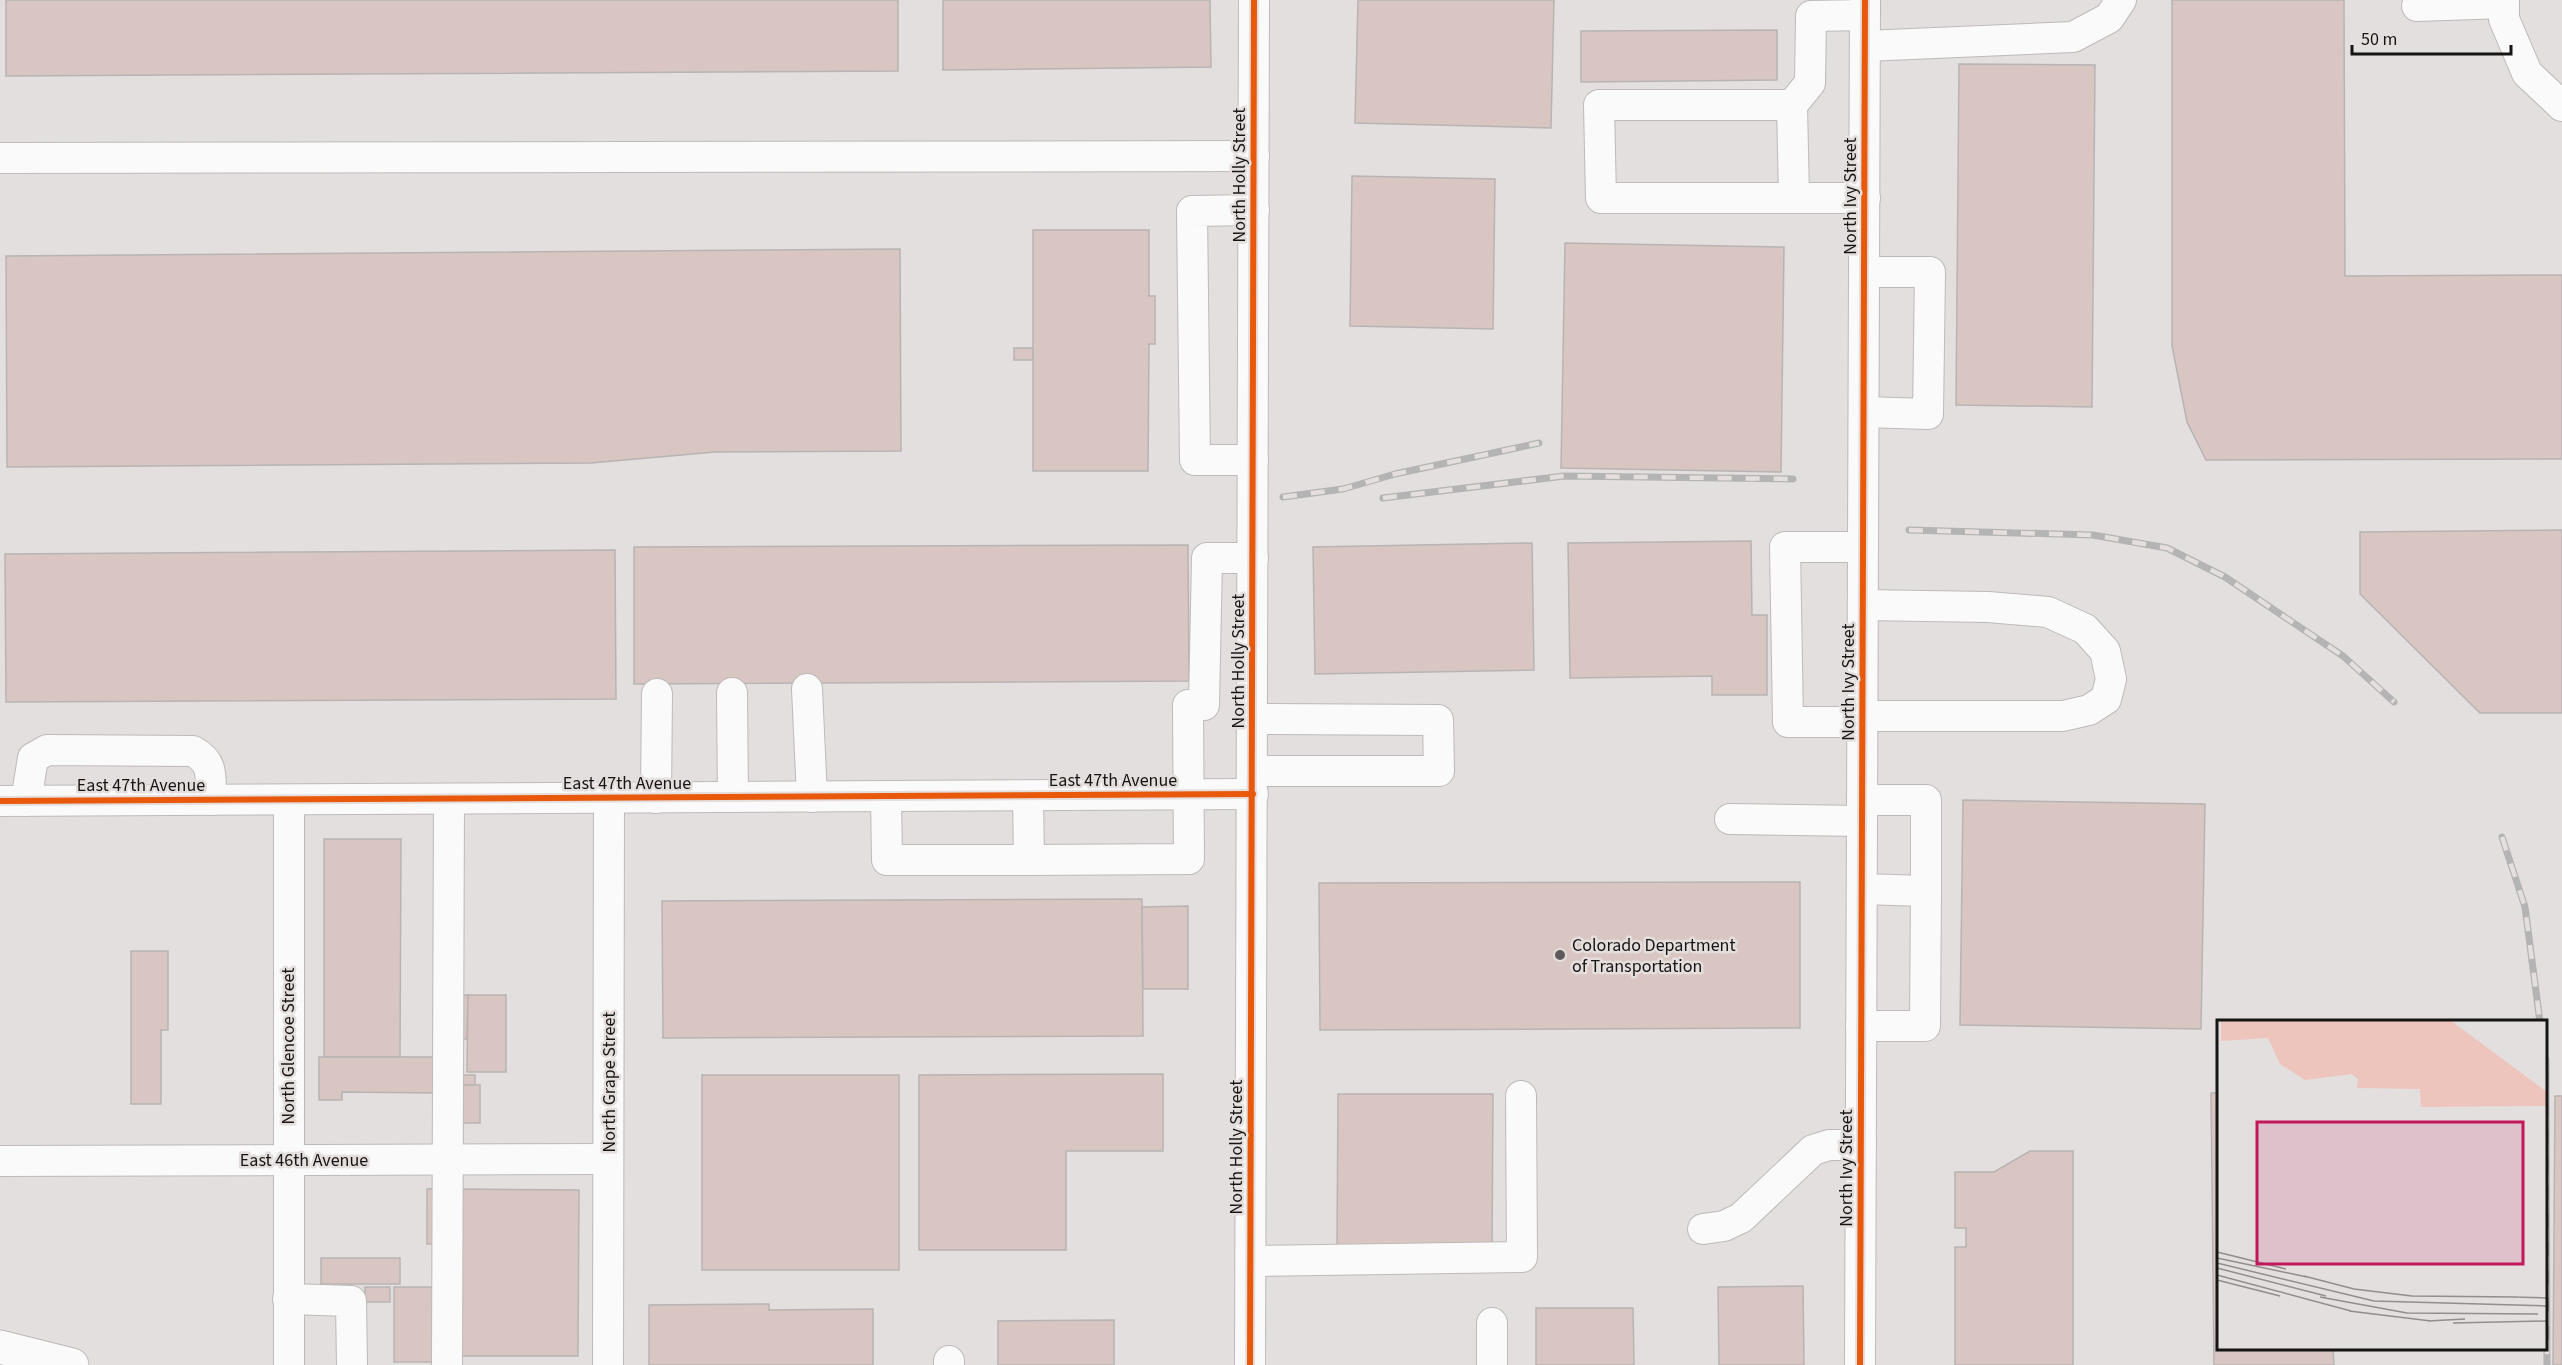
<svg xmlns="http://www.w3.org/2000/svg" width="2562" height="1365" font-family="'Source Sans 3',sans-serif">
  <style>
    .building { fill: #d9c6c2; stroke: #b7b4b3; stroke-width: 1.5 }
    .lines { fill: none; stroke-linecap: round; stroke-linejoin: round }
    .minor-casing { stroke: #bdbab9; stroke-width: 32 }
    .major-casing { stroke: #bdbab9; stroke-width: 35 }
    .minor { stroke: #fbfafa; stroke-width: 30 }
    .major { stroke: #fbfafa; stroke-width: 33 }
    .rail-casing { stroke: #b4b4b4; stroke-width: 7 }
    .rail { stroke: #e4dedc; stroke-width: 4.5; stroke-dasharray: 14; stroke-linecap: butt }
    .cycleway-casing { stroke: #e4dedc; stroke-width: 10 }
    .cycleway { stroke: #e8590c; stroke-width: 6 }
    .poi-dot { fill: #5e5c5b; stroke: #e4dedc; stroke-width: 2 }
    .labels { text-anchor: middle; dominant-baseline: central; stroke-width: 5; stroke-linejoin: round; paint-order: stroke }
    .street-label { font-size: 18px; fill: #171514; stroke: #e4dedc }
    .poi-label { font-size: 18px; fill: #171514; stroke: #e4dedc; text-anchor: start }
    .inset-road { fill: none; stroke: #918e8d; stroke-width: 1.5 }
    .view { fill: #c2185b; fill-opacity: 0.15; stroke: #c2185b; stroke-width: 3 }
    .inset-edge { fill: none; stroke: #171514; stroke-width: 3 }
  </style>
  <rect width="100%" height="100%" fill="#e2dfde"/>
  <!-- building -->
  <g class="building">
    <path d="M6 0H898V71L6 76Z"/>
    <path d="M943 0H1210L1211 67 943 70Z"/>
    <path d="M1358 0H1554L1551 128 1355 123Z"/>
    <path d="M2172 0H2344L2345 276 2562 275V459L2206 460 2187 422 2172 346Z"/>
    <path d="M1777 30V80L1581 82V31Z"/>
    <path d="M1959 64 2095 65 2092 407 1956 405Z"/>
    <path d="M1352 176 1495 179 1493 329 1350 326Z"/>
    <path d="M1033 230H1149V296H1155V344H1149L1148 471H1033Z"/>
    <path d="M1565 243 1784 247 1781 472 1561 468Z"/>
    <path d="M900 249 901 451 715 452 591 463 7 467 6 256Z"/>
    <rect x="1014" y="348" width="19" height="12"/>
    <path d="M2562 530V713H2480L2360 594V532Z"/>
    <path d="M1751 541 1752 615H1767V695H1712V676L1570 678 1568 543Z"/>
    <path d="M1532 543 1534 670 1315 674 1313 547Z"/>
    <path d="M1188 545 1189 681 634 684V547Z"/>
    <path d="M615 550 616 699 6 702 5 554Z"/>
    <path d="M1963 800 2205 804 2201 1029 1960 1025Z"/>
    <path d="M324 839H401L400 1057H324Z"/>
    <path d="M1800 882V1028L1320 1030 1319 883Z"/>
    <path d="M1142 899 1143 1036 663 1038 662 901Z"/>
    <path d="M1188 906V989H1143L1142 907Z"/>
    <path d="M131 951H168V1030H161V1104H131Z"/>
    <path d="M458 995H468L467 1039H457Z"/>
    <path d="M468 995H506V1072H467Z"/>
    <path d="M319 1057H436V1093L342 1092V1100H319Z"/>
    <path d="M1163 1074V1151H1066V1250H919V1075Z"/>
    <rect x="460" y="1075" width="15" height="10"/>
    <rect x="702" y="1075" width="197" height="195"/>
    <rect x="457" y="1085" width="23" height="38"/>
    <path d="M2211 1093H2218V1348H2333L2334 1365H2214Z"/>
    <path d="M1338 1094H1493L1492 1249 1337 1248Z"/>
    <path d="M2555 1096H2562V1365H2553Z"/>
    <path d="M2030 1151H2073V1365H1955V1247H1966V1228H1955V1172H1994Z"/>
    <path d="M439 1188V1244H427V1189Z"/>
    <path d="M457 1189 579 1190 578 1356H457Z"/>
    <rect x="321" y="1258" width="79" height="26"/>
    <path d="M1803 1286 1804 1365H1719L1718 1287Z"/>
    <rect x="365" y="1287" width="25" height="15"/>
    <rect x="394" y="1287" width="44" height="75"/>
    <path d="M769 1304V1310L873 1309V1365H649V1305Z"/>
    <path d="M1536 1308H1633L1634 1365H1536Z"/>
    <path d="M1114 1320V1365H998V1321Z"/>
  </g>
  <g class="lines">
    <!-- minor casing -->
    <g class="minor-casing">
      <g id="minor">
        <path d="M2504 0V19L2527 73 2562 106"/>
        <path d="M2417 6 2504 3"/>
        <path d="M1865 46 2073 37 2109 18 2121 0"/>
        <path d="M1792 105 1794 197"/>
        <path d="M0 158 1254 156"/>
        <path d="M1865 198H1601L1599 105H1792L1810 83 1811 16 1865 15"/>
        <path d="M1864 412 1928 414 1930 272H1864"/>
        <path d="M1253 460H1195L1192 211 1254 210"/>
        <path d="M807 689 812 797"/>
        <path d="M732 693 733 797"/>
        <path d="M1863 716H2063L2089 710 2106 699 2111 679 2105 651 2085 629 2048 612 1988 607 1863 605"/>
        <path d="M1253 719 1438 720 1439 771H1253"/>
        <path d="M1863 722H1788L1785 547H1863"/>
        <path d="M886 797 887 860H1029L1028 796"/>
        <path d="M656 798 657 694"/>
        <path d="M0 801 1253 794"/>
        <path d="M26 801 33 758 47 750 193 751C215 763 210 778 211 800"/>
        <path d="M1730 819 1862 821"/>
        <path d="M1029 860 1189 859 1188 705H1204L1207 558H1253"/>
        <path d="M1862 889 1926 891V800H1862"/>
        <path d="M1861 1026H1925L1926 891"/>
        <path d="M0 1161 608 1159"/>
        <path d="M1703 1229 1724 1226 1741 1218 1813 1150 1829 1145H1861"/>
        <path d="M1251 1261 1522 1257 1521 1096"/>
        <path d="M288 1299 351 1301 352 1365"/>
        <path d="M1492 1323V1365"/>
        <path d="M949 1361V1365"/>
        <path d="M289 1365V800"/>
        <path d="M447 1365 449 799"/>
        <path d="M608 1365 609 798"/>
        <path d="M1250 1365 1254 0"/>
        <path d="M1860 1365 1865 0"/>
      </g>
    </g>
    <!-- major casing -->
    <g class="major-casing">
      <path id="major" d="M0 1347 72 1365"/>
    </g>
    <!-- minor -->
    <use href="#minor" class="minor"/>
    <!-- major -->
    <use href="#major" class="major"/>
    <!-- rail casing -->
    <g class="rail-casing">
      <g id="rail">
        <path d="M1283 497 1343 489 1395 474 1539 443"/>
        <path d="M1383 498 1564 476 1793 479"/>
        <path d="M1909 530 2093 535 2167 548 2225 577 2343 656 2394 702"/>
        <path d="M2502 837 2525 907 2540 1022"/>
        <path d="M2546 1060 2547 1365"/>
      </g>
    </g>
    <!-- rail -->
    <use href="#rail" class="rail"/>
    <!-- cycleway casing -->
    <g class="cycleway-casing">
      <g id="cycleway">
        <path d="M0 801 1253 794"/>
        <path d="M1250 1365 1254 0"/>
        <path d="M1860 1365 1865 0"/>
      </g>
    </g>
    <!-- cycleway -->
    <use href="#cycleway" class="cycleway"/>
  </g>
  <!-- markers -->
  <circle class="poi-dot" cx="1560" cy="955" r="6"/>
  <g class="labels">
    <!-- street labels -->
    <g class="street-label">
      <text transform="translate(1239 175) rotate(-90)">North Holly Street</text>
      <text transform="translate(1850 196) rotate(-90)">North Ivy Street</text>
      <text transform="translate(1238 661) rotate(-90)">North Holly Street</text>
      <text transform="translate(1848 682) rotate(-90)">North Ivy Street</text>
      <text x="1113" y="780">East 47th Avenue</text>
      <text x="627" y="783">East 47th Avenue</text>
      <text x="141" y="785">East 47th Avenue</text>
      <text transform="translate(288 1046) rotate(-90)">North Glencoe Street</text>
      <text transform="translate(609 1082) rotate(-90)">North Grape Street</text>
      <text transform="translate(1236 1147) rotate(-90)">North Holly Street</text>
      <text x="304" y="1160">East 46th Avenue</text>
      <text transform="translate(1846 1168) rotate(-90)">North Ivy Street</text>
    </g>
    <!-- poi labels -->
    <g class="poi-label">
      <text x="1572" y="945">Colorado Department<tspan x="1572" dy="21">of Transportation</tspan></text>
    </g>
  </g>
  <!-- overview -->
  <g transform="translate(2217 1020)">
    <rect width="330" height="330" fill="#e2dfde"/>
    <path d="M4 0H233L330 72V86L204 87 203 69 140 68 141 59 135 54 88 60 63 44 51 18 4 21Z" fill="#eec5bd"/>
    <path class="inset-road" d="M0 232 69 249M0 238 90 257M0 243 157 281 330 286M0 248 109 276M0 255 134 291M87 256 137 269 195 276 300 277M0 260 63 276M103 277 190 293 321 294M296 277 330 278M132 291 214 301M211 301 248 299M236 303 330 301"/>
    <path class="view" d="M40 102H306V244H40Z"/>
    <rect width="330" height="330" class="inset-edge"/>
  </g>
  <!-- scale -->
  <path d="M2352 45v9h159v-9" fill="none" stroke="#171514" stroke-width="3"/>
  <text x="2361" y="45" font-size="18" fill="#171514" stroke="#e4dedc" stroke-width="4.5" paint-order="stroke">50 m</text>
</svg>
